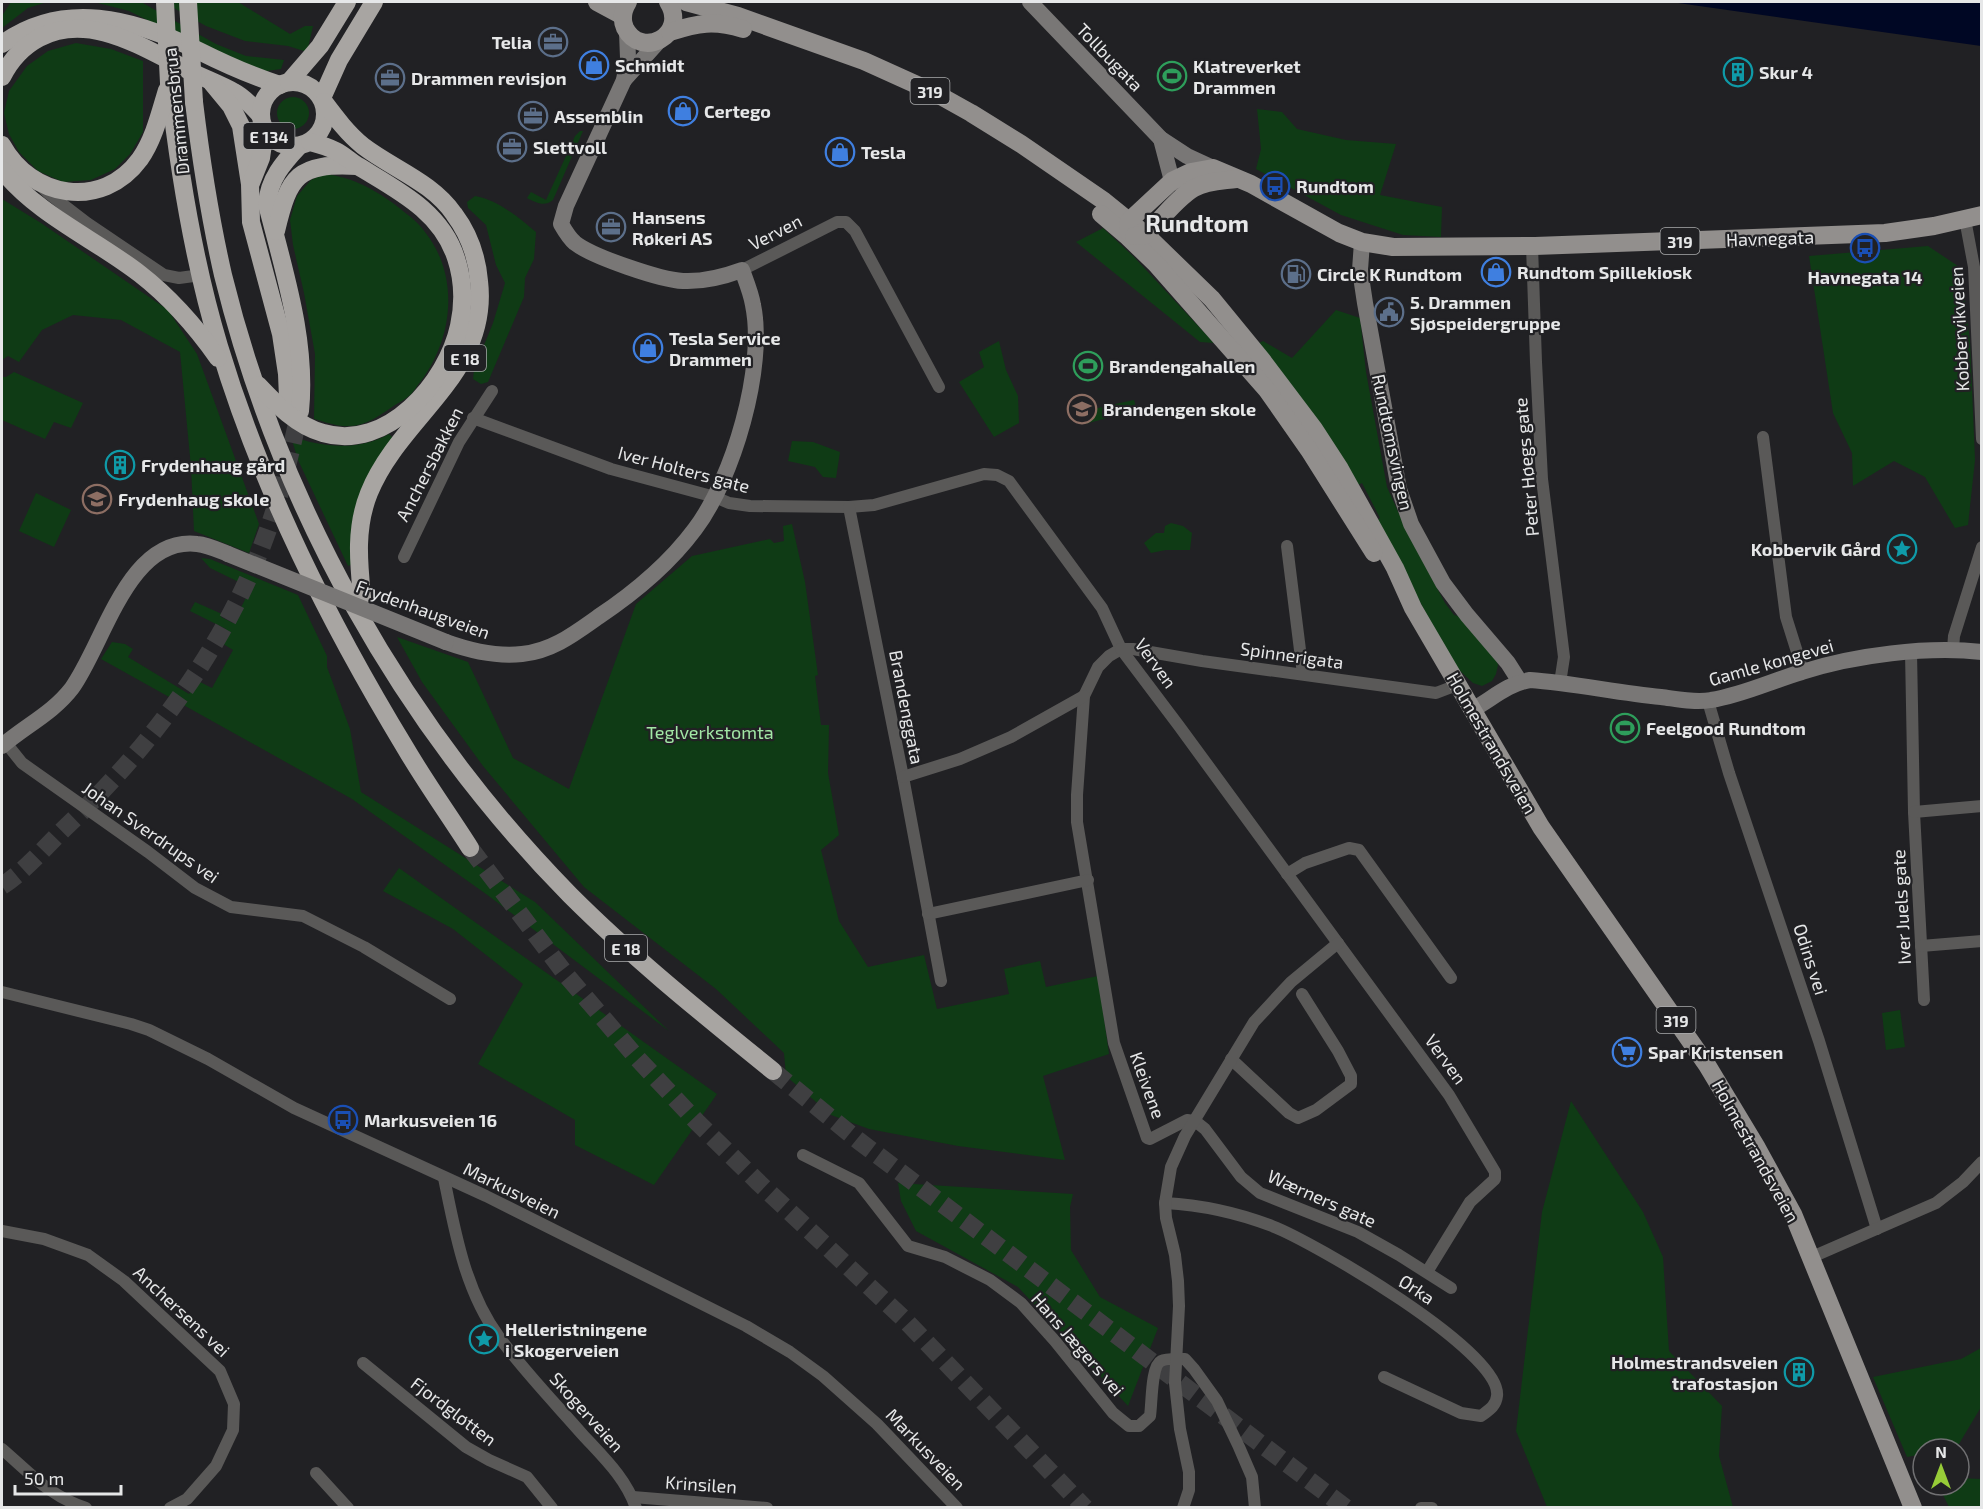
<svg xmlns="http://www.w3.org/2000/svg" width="1983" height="1509" font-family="'Exo 2',sans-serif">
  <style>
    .green { fill: #0f3b15 }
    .water { fill: #000724 }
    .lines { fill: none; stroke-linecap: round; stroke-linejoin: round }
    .highway-tunnel { stroke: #3f3f41; stroke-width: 18; stroke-dasharray: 18 9; stroke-linecap: butt }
    .street { stroke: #5a5958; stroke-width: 12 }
    .secondary { stroke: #797776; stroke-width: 16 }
    .primary { stroke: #928f8d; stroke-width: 18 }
    .highway { stroke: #a8a5a2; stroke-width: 18 }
    .secondary-bridge { stroke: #797776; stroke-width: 16 }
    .highway-bridge { stroke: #a8a5a2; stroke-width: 18 }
    .labels { text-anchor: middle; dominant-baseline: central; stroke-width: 4.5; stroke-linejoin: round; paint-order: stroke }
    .shield { fill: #212124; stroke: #abacad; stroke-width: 1.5 }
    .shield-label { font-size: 16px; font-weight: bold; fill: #e6e7e8 }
    .poi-label { font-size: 18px; font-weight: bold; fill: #e6e7e8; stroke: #212124; text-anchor: start }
    .street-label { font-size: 18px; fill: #e6e7e8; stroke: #212124 }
    .park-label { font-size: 18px; fill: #a2e7a5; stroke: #212124 }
    .district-label { font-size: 24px; font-weight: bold; fill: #e6e7e8; stroke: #212124 }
  </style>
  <rect width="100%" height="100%" fill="#212124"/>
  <!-- green -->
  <g class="green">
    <path d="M11 2H47L28 8 2 28V16Z"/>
    <path d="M94 2H141L216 44 246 56 284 60 281 69 267 71 253 69 214 53 129 11Z"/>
    <path d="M163 2H238L290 34 305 26H313L307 52 288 46 245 41 206 26Z"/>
    <path d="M76 43 111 49 143 61V132L130 154 115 169 91 180 63 182 38 171 19 152 9 134 4 113 9 91 27 66 48 51Z"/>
    <circle cx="293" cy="113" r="16"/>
    <path d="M1257 109 1282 112 1297 129 1346 140 1396 144 1380 195 1442 207 1441 237 1403 235 1341 215 1256 169 1261 149Z"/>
    <path d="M580 131H583L553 200C544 207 537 203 527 198L531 192 546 200 575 136Z"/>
    <path d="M324 174C353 177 376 190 398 207 408 215 418 222 425 232 460 276 453 338 421 381 417 385 414 392 410 395 406 399 400 402 395 405 382 414 366 426 350 426 337 427 326 422 314 419L315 354 304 293 293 245 290 220 297 196 311 180Z"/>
    <path d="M475 196C498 200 518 217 536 232L534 259 525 278 524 297 488 382 481 384 473 379 474 370 493 323 505 283 496 265 486 225 468 208 467 202Z"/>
    <path d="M2 199 41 223 168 310 197 354 259 524 249 553 194 531 191 467 180 352 121 320 73 315 42 330 19 362 8 356 2 360Z"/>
    <path d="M1103 228 1134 257 1214 343 1200 342 1076 242Z"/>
    <path d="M1928 246 1961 268 1970 342 1975 460 1968 525 1955 528 1925 477 1894 461 1853 486 1852 453 1833 413 1809 256Z"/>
    <path d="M1336 310 1360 318 1366 372 1387 487 1408 534 1445 603 1454 615 1465 618 1495 655 1498 665 1496 674 1492 681 1482 686 1473 683 1456 667 1375 521 1380 518 1362 483 1356 486 1259 343 1263 341 1292 358Z"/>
    <path d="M999 341 1006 370 1018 396 1019 423 994 437 959 382 984 367 979 352Z"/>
    <path d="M14 372 83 403 71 428 54 422 45 439 2 420V377H6Z"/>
    <path d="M1134 400 1137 410 1085 424 1083 412 1102 407 1105 410 1112 409 1115 404Z"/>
    <path d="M389 434 393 438C373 464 355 493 352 527 350 539 352 552 353 564L348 566 298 460 291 437C298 438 303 440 310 442 337 448 364 448 389 434Z"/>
    <path d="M792 441 813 442 840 452 836 478 823 477 815 467 788 461Z"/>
    <path d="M36 493 71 510 54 547 19 531Z"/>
    <path d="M1171 523 1183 526 1192 533 1190 550H1166L1151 553 1144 543 1156 533H1164L1165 526Z"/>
    <path d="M792 524 805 582 818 675 815 676 821 725H829L828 773 839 835 821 850 839 921 868 967 924 955 937 1009 1009 994 1004 969 1040 961 1046 987 1098 976 1109 1054 1043 1076 1065 1160 958 1146 869 1129 831 1115 786 1076 784 1053 716 989 584 887 483 766 422 682 397 637 468 662 513 758 569 789 636 604 692 556 770 539 774 543 784 541 783 526Z"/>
    <path d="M201 558 210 559 298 595 327 656V667L350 729 361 792 535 902 669 1031 486 894 352 799 101 659 112 642 125 644 133 649 128 657 189 694 198 681 212 688 233 650 220 642 226 629 190 611 195 602 222 614 221 617 233 623 251 588 210 568Z"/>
    <path d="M399 868 717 1094 654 1185 575 1145V1120L478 1064 523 984 453 929 383 891Z"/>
    <path d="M1900 1010 1905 1047 1886 1050 1882 1013Z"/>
    <path d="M1571 1101 1643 1212 1663 1257 1669 1351 1722 1406 1719 1456 1733 1507H1547L1516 1431 1542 1212Z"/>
    <path d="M898 1183 1073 1194 1070 1207 1071 1250 1100 1297 1158 1328 1128 1406 1018 1287 916 1231 901 1201Z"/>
    <path d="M1981 1348V1407L1959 1444 1941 1449H1923V1454L1907 1457 1873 1377 1961 1359Z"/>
    <path d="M1959 1478 1981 1479V1507H1949L1938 1485H1959Z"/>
  </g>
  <!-- water -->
  <path class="water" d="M1671 2H1981V46Z"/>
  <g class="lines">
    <!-- highway-tunnel -->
    <g class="highway-tunnel">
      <path d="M470 848 567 976 638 1059 697 1122 759 1183 905 1320 1085 1508"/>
      <path d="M2 886C25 871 48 844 68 825 162 736 241 624 278 499 287 470 293 440 300 411"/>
      <path d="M773 1071 859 1141 1346 1508"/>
    </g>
    <!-- street -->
    <g class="street">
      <path d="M42 187 48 193 87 223 164 275 179 278 201 275"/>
      <path d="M1965 219 1974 267 1982 439"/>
      <path d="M1532 246 1536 362 1542 479 1564 657 1560 683"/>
      <path d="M742 270 837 222H846L855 231 939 387"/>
      <path d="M473 418 611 469 715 497 729 503 750 506 849 507 874 505 984 474 997 475 1009 481 1102 608 1121 649 1179 726 1449 1095 1495 1172V1179L1470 1202 1427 1272"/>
      <path d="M1763 437 1786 617 1803 671"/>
      <path d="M849 507 903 777 941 981"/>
      <path d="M1287 546 1303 674"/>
      <path d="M404 557 459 442 492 391"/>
      <path d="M1121 649 1109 656 1098 667 1084 696 1077 795V822L1114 1043 1147 1138 1150 1139 1187 1120 1195 1121"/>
      <path d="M1121 649H1133L1202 661 1436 693 1457 685"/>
      <path d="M1953 649 1954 636 1982 547"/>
      <path d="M1911 652 1914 812 1924 1000"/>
      <path d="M1708 701 1729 773 1819 1041 1877 1229"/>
      <path d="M6 743 22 763 148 852 195 888 231 907 303 916 364 947 450 999"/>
      <path d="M903 777 960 759 1011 737 1084 696"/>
      <path d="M1914 812 1982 806"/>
      <path d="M1287 874 1305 863 1349 848 1359 850 1451 978"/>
      <path d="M928 914 1088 880"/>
      <path d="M1921 946 1982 941"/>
      <path d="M2 992 131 1024 149 1030 208 1059 294 1108 486 1196 746 1326 790 1352 823 1376 877 1424 957 1508"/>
      <path d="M1231 1059 1289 1113 1298 1118 1316 1110 1351 1084V1076L1338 1051 1302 994"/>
      <path d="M1195 1121 1205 1129 1241 1177 1260 1193 1358 1232 1399 1255 1451 1288"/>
      <path d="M803 1155 859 1183 908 1246 945 1257 990 1280 1021 1303 1055 1341 1113 1413 1129 1426H1139L1150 1416C1152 1404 1151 1366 1161 1361 1167 1358 1178 1359 1185 1359L1194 1369 1217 1401 1239 1447 1252 1477 1255 1508"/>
      <path d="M444 1178C455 1232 465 1291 499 1337 524 1371 554 1402 582 1434 603 1457 626 1478 636 1508"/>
      <path d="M1165 1203C1202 1205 1238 1213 1272 1226 1312 1241 1503 1352 1497 1396 1496 1406 1489 1410 1481 1416L1461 1413 1384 1377"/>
      <path d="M2 1231 44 1239 88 1255 124 1281 220 1371 234 1404 233 1430 216 1466 187 1499 170 1508"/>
      <path d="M1812 1257 1936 1203 1963 1182 1982 1162"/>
      <path d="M363 1363 466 1447 489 1460 527 1477 552 1508"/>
      <path d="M2 1449C30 1473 49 1496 86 1508"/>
      <path d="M316 1473 348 1508"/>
      <path d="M633 1497 767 1508"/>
      <path d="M1183 1508 1189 1490V1472L1180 1429 1175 1383 1179 1306 1178 1281 1175 1255 1166 1218 1165 1203 1171 1167 1185 1136 1254 1022 1291 982 1338 943"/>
      <path d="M1421 1508H1432"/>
    </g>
    <!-- secondary -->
    <g class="secondary">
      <path d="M1030 2 1161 139 1187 156 1213 168"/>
      <path d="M624 80 659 41"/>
      <path d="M1161 139 1172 181 1184 185"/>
      <path d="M1362 242 1360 270 1365 303 1399 489 1411 524 1443 583 1467 615 1508 663 1520 682"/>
      <path d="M446 642C471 651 496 657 522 654 552 651 574 634 598 617 634 593 669 564 695 529 733 479 766 367 753 305 751 293 746 281 742 270 723 277 704 282 683 281 661 280 593 257 575 243 569 238 565 231 561 224L566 206 624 80 628 58 627 32"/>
      <path d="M1472 710C1492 699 1507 684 1530 680 1574 683 1617 693 1661 697 1677 699 1695 703 1711 700 1743 695 1771 681 1802 672 1855 655 1927 646 1982 652"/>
      <path d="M2 746C25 726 53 713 72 688 104 644 128 536 197 544 208 545 218 550 228 554"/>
    </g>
    <!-- primary -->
    <g class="primary">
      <path d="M597 2 623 16"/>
      <path d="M628 2C623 10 621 19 625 28 641 60 689 35 668 2"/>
      <path d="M686 2 738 16 864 61 937 94 971 113 1021 144 1104 201 1146 235 1212 299 1262 360 1314 429 1340 469 1395 568 1413 608 1541 827 1707 1065 1757 1148 1793 1214 1913 1508"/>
      <path d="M670 32C698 23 714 20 743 29"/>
      <path d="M1101 214 1128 237 1156 264 1267 390 1309 450 1374 553"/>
      <path d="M1128 232 1129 221 1172 181 1191 172 1213 168 1251 184 1339 233 1362 242 1393 247 1535 246 1885 233 1934 226 1982 215"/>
      <path d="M1134 236 1146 235C1160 220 1177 198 1194 188 1207 181 1222 181 1236 179"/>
    </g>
    <!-- highway -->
    <g class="highway">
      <path d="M2 44C63 0 133 18 199 51 225 64 252 76 280 85"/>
      <path d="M2 77C10 61 22 47 39 38 88 12 140 46 184 68 200 77 218 83 234 92 244 97 253 107 261 116"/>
      <circle cx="293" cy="114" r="32"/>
      <path d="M289 82 320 46 347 2"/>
      <path d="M169 83C179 172 193 260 219 346 262 489 329 622 406 749 426 783 449 815 470 848"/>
      <path d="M212 83 231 106 241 126 250 184 251 222 281 334 287 374 288 398"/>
      <path d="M322 98 339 60 374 2"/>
      <path d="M194 102C201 160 210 218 223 275 280 507 403 725 570 895 634 959 704 1015 773 1071"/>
      <path d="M324 102C336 118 348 134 363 146 393 169 432 182 454 214 469 234 477 257 479 281 490 374 400 416 369 493 352 535 361 577 364 619"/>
      <path d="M2 145C31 198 102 211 140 159 154 139 160 113 167 90"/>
      <path d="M299 146C283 163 269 179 267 204 284 272 307 340 300 411"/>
      <path d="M2 170C38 215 95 239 140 274 171 298 196 327 218 358"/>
      <path d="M251 183 261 158 265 130"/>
      <path d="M276 231C289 175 298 163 357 166"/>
      <path d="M258 385C276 404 297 426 323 433 387 452 447 382 459 326 464 303 463 279 456 258 441 211 397 190 358 166 351 162 344 155 336 151 328 147 318 144 310 142"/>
    </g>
    <!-- secondary-bridge -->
    <path class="secondary-bridge" d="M228 554 446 642"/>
    <!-- highway-bridge -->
    <g class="highway-bridge">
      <path d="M165 2 169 83"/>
      <path d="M188 2 194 102"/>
    </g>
  </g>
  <!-- icons -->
  <defs>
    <g id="office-ring" transform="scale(1.5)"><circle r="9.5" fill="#212124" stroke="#5c6f8a" stroke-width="1.5"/><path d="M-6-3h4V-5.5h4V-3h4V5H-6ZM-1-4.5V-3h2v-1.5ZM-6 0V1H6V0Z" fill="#5c6f8a"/></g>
    <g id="shop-ring" transform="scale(1.5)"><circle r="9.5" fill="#212124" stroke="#3f7fe0" stroke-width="1.5"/><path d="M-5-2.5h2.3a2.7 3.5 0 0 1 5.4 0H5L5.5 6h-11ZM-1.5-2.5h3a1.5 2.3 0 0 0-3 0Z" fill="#3f7fe0"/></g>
    <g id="building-ring" transform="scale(1.5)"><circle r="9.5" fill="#212124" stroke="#0f9aa8" stroke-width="1.5"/><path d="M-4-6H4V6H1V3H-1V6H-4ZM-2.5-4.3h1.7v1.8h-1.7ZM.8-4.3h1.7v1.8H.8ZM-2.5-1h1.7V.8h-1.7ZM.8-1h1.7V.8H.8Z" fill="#0f9aa8"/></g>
    <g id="stadium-ring" transform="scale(1.5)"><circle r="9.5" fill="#212124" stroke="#2e9e5b" stroke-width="1.5"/><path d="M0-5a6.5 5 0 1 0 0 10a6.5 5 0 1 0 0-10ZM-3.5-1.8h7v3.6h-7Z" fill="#2e9e5b"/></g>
    <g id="bus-ring" transform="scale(1.5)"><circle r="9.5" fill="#212124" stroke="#1a4fb4" stroke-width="1.5"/><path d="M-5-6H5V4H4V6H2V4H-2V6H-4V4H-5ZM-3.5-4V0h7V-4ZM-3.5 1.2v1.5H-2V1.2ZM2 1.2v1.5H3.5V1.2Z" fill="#1a4fb4"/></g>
    <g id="fuel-ring" transform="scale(1.5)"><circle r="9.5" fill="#212124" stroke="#5c6f8a" stroke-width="1.5"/><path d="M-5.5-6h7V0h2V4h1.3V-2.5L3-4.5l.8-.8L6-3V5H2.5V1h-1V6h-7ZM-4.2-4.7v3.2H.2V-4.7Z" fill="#5c6f8a"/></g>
    <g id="civic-ring" transform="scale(1.5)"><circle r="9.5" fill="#212124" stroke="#5c6f8a" stroke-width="1.5"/><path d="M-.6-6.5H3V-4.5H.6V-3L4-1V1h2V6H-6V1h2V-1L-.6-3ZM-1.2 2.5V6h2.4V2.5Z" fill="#5c6f8a"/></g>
    <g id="school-ring" transform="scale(1.5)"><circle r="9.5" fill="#212124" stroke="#8d6e63" stroke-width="1.5"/><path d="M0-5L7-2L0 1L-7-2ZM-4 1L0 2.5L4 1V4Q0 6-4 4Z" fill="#8d6e63"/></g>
    <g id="sight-ring" transform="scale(1.5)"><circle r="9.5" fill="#212124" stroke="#0f9aa8" stroke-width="1.5"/><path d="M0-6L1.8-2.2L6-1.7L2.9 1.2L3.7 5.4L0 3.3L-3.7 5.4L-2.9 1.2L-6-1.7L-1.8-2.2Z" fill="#0f9aa8"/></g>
    <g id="supermarket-ring" transform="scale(1.5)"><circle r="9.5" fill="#212124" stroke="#3f7fe0" stroke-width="1.5"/><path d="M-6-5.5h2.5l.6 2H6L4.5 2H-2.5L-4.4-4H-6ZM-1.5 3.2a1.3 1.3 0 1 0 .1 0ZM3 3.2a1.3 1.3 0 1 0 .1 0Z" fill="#3f7fe0"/></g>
  </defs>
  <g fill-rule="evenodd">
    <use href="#office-ring" x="553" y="42"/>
    <use href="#shop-ring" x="594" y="65"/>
    <use href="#building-ring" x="1738" y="72"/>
    <use href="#stadium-ring" x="1172" y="76"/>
    <use href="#office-ring" x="390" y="78"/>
    <use href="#shop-ring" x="683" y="111"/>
    <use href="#office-ring" x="533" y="116"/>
    <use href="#office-ring" x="512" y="147"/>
    <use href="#shop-ring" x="840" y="152"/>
    <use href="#bus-ring" x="1275" y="186"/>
    <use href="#office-ring" x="611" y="227"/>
    <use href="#bus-ring" x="1865" y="248"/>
    <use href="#shop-ring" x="1496" y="272"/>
    <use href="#fuel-ring" x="1296" y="274"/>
    <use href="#civic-ring" x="1389" y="312"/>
    <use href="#shop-ring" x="648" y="348"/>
    <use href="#stadium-ring" x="1088" y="366"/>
    <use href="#school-ring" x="1082" y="409"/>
    <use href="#building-ring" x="120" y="465"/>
    <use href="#school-ring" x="97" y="499"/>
    <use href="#sight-ring" x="1902" y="549"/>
    <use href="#stadium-ring" x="1625" y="728"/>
    <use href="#supermarket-ring" x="1627" y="1052"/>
    <use href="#bus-ring" x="343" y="1120"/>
    <use href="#sight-ring" x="484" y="1339"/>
    <use href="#building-ring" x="1799" y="1372"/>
  </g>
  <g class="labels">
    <!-- shield labels -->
    <g class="shield">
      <rect x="910.5" y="78" width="39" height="26" rx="4.5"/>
      <rect x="243.5" y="123" width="51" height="26" rx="4.5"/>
      <rect x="1660.5" y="228" width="39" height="26" rx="4.5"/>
      <rect x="444" y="345" width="42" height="26" rx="4.5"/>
      <rect x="605" y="935" width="42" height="26" rx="4.5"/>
      <rect x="1656.5" y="1007" width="39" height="26" rx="4.5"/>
    </g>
    <g class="shield-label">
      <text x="930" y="91">319</text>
      <text x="269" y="136">E 134</text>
      <text x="1680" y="241">319</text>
      <text x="465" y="358">E 18</text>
      <text x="626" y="948">E 18</text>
      <text x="1676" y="1020">319</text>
    </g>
    <!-- poi labels -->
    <g class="poi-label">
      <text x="532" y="42" text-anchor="end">Telia</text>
      <text x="615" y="65">Schmidt</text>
      <text x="1193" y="66">Klatreverket<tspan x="1193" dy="21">Drammen</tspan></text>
      <text x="1759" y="72">Skur 4</text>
      <text x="411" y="78">Drammen revisjon</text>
      <text x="704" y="111">Certego</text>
      <text x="554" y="116">Assemblin</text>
      <text x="533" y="147">Slettvoll</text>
      <text x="861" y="152">Tesla</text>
      <text x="1296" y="186">Rundtom</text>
      <text x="632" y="217">Hansens<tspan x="632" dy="21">Røkeri AS</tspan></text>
      <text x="1517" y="272">Rundtom Spillekiosk</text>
      <text x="1317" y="274">Circle K Rundtom</text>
      <text x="1865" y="277" text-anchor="middle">Havnegata 14</text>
      <text x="1410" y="302">5. Drammen<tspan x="1410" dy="21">Sjøspeidergruppe</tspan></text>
      <text x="669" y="338">Tesla Service<tspan x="669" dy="21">Drammen</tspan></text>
      <text x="1109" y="366">Brandengahallen</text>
      <text x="1103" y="409">Brandengen skole</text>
      <text x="141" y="465">Frydenhaug gård</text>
      <text x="118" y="499">Frydenhaug skole</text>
      <text x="1881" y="549" text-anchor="end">Kobbervik Gård</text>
      <text x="1646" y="728">Feelgood Rundtom</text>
      <text x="1648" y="1052">Spar Kristensen</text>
      <text x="364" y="1120">Markusveien 16</text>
      <text x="505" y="1329">Helleristningene<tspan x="505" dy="21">i Skogerveien</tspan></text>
      <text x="1778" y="1362" text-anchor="end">Holmestrandsveien<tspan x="1778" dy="21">trafostasjon</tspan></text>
    </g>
    <!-- street labels -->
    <g class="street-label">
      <text transform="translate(1110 57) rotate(46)">Tollbugata</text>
      <text transform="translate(176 111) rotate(-96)">Drammensbrua</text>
      <text transform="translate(775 232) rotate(-27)">Verven</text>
      <text transform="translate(1770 238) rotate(-2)">Havnegata</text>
      <text transform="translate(1959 329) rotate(-93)">Kobbervikveien</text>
      <text transform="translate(1393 442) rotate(78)">Rundtomsvingen</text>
      <text transform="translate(429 464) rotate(-63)">Anchersbakken</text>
      <text transform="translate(1526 467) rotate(-95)">Peter Høegs gate</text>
      <text transform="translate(684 469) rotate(15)">Iver Holters gate</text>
      <text transform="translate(423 609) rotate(20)">Frydenhaugveien</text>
      <text transform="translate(1292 655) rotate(8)">Spinnerigata</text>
      <text transform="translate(1771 662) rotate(-16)">Gamle kongevei</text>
      <text transform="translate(1156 663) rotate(54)">Verven</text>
      <text transform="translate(907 707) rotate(79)">Brandenggata</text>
      <text transform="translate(1492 743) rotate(60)">Holmestrandsveien</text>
      <text transform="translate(151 832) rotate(35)">Johan Sverdrups vei</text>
      <text transform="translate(1901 907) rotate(-93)">Iver Juels gate</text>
      <text transform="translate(1811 959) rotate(72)">Odins vei</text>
      <text transform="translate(1446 1059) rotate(54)">Verven</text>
      <text transform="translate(1148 1085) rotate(70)">Kleivene</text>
      <text transform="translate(1756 1151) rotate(61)">Holmestrandsveien</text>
      <text transform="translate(512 1190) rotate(26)">Markusveien</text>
      <text transform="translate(1322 1198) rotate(24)">Wærners gate</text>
      <text transform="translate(1417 1289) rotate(34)">Ørka</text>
      <text transform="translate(182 1311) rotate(43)">Anchersens vei</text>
      <text transform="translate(1078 1344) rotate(49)">Hans Jægers vei</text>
      <text transform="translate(454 1411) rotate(37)">Fjordgløtten</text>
      <text transform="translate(587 1412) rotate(48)">Skogerveien</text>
      <text transform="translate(926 1449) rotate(46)">Markusveien</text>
      <text transform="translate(701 1484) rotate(4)">Krinsilen</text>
    </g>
    <!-- park labels -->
    <g class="park-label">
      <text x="710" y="732">Teglverkstomta</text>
    </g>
    <!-- district labels -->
    <g class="district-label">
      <text x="1197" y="222">Rundtom</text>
    </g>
  </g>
  <!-- border -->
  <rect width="1983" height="1509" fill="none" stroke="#e6e7e8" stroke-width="6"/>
  <!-- north arrow -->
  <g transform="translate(1941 1467)"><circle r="28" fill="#212124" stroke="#707072" stroke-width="1.5"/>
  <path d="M0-4.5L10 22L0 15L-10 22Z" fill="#97cc38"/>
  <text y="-9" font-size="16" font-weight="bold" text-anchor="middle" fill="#e6e7e8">N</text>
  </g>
  <!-- scale -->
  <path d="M15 1485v9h106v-9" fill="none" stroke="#e6e7e8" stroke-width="3"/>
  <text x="24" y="1485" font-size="18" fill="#e6e7e8" stroke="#212124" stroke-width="4.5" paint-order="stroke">50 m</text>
</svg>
